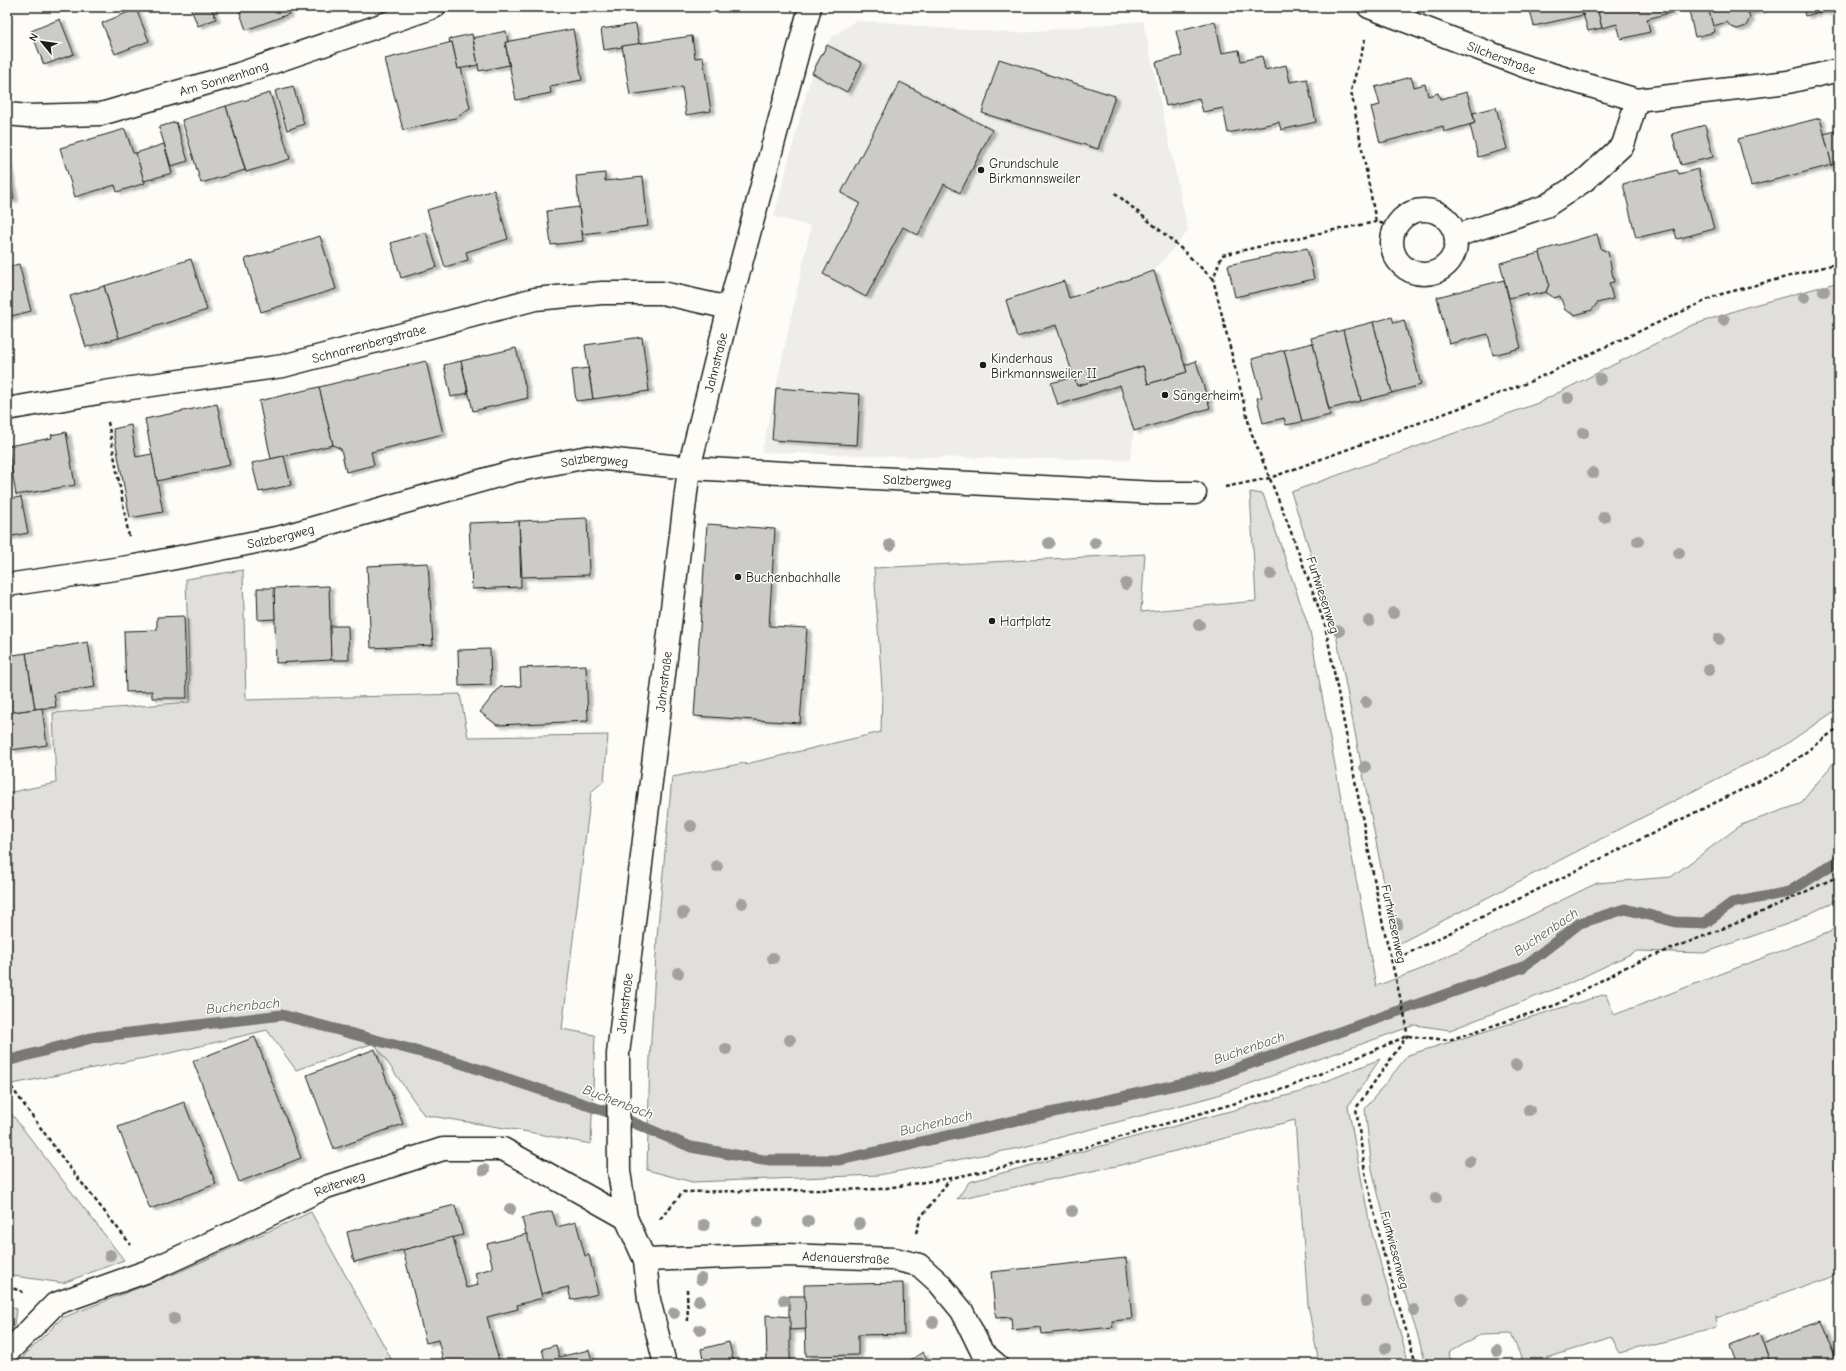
<svg xmlns="http://www.w3.org/2000/svg" width="1846" height="1371" font-family="'Comic Neue',sans-serif">
  <style>
    .built { fill: #eeede9 }
    .green { fill: #e0dfdb; stroke: #7e7e7c }
    .lines { fill: none; stroke-linecap: round; stroke-linejoin: round }
    .stream { stroke: #797876; stroke-width: 11 }
    .building { fill: #cccbc8; stroke: #1c1c1c; filter: url(#shadow) }
    .street-casing { stroke: #1c1c1c; stroke-width: 25 }
    .path { stroke: #1c1c1c; stroke-width: 2.5; stroke-dasharray: 4 3; stroke-linecap: butt }
    .street { stroke: #fdfcf7; stroke-width: 22 }
    .tree { fill: #a2a19e }
    .poi-dot { fill: #1c1c1c; stroke: #fdfcf7; stroke-width: 1.5 }
    .labels { text-anchor: middle; dominant-baseline: central; stroke-width: 3; stroke-linejoin: round; paint-order: stroke }
    .street-label { font-size: 13px; fill: #1c1c1c; stroke: #fdfcf7 }
    .poi-label { font-size: 13px; fill: #1c1c1c; stroke: #fdfcf7; text-anchor: start }
    .water-label { font-size: 14px; font-style: italic; fill: #5a5a58; stroke: #fdfcf7 }
  </style>
  <defs>
    <filter id="shadow"><feDropShadow dx="4.5" dy="2.5" stdDeviation="1" flood-color="#0004"/></filter>
  </defs>
  <rect width="100%" height="100%" fill="#fdfcf7"/>
  <filter id="ink" filterUnits="userSpaceOnUse"><feTurbulence type="fractalNoise" baseFrequency=".025" numOctaves="2"/><feDisplacementMap in="SourceGraphic" scale="8" xChannelSelector="R" yChannelSelector="G"/><feConvolveMatrix kernelMatrix="1 2 1 2 8 2 1 2 1" color-interpolation-filters="sRGB"/></filter>
  <g filter="url(#ink)">
    <!-- built -->
    <path class="built" d="M855 21 885 22 935 28 1015 33 1143 21 1188 231 1154 271 1187 372 1074 377 1052 383 1058 404 1120 385 1134 431 1130 460 912 457 762 452 811 226 774 217 814 64 831 38Z"/>
    <!-- green -->
    <g class="green">
      <path d="M1839 282V708L1779 749 1736 769 1396 945 1335 629 1291 492 1538 403 1690 326 1743 308Z"/>
      <path d="M1250 492 1263 494 1310 631 1376 986 1419 970 1597 883 1671 877 1741 825 1800 804 1839 756V899L1793 922 1704 953 1637 951 1568 984 1450 1030 1415 1025 1215 1096 1024 1147 879 1175 692 1182 647 1170 650 1057 657 937 672 777 745 763 746 765 750 763 881 732 882 689 874 568 1145 554 1141 612 1256 601Z"/>
      <path d="M243 570 246 700 460 694 468 737 608 735 604 781 591 792 562 1029 595 1035 591 1144 523 1131 424 1115 374 1043 296 1070 267 1030 175 1052 7 1085V793L56 783 53 713 190 702 186 579Z"/>
      <path d="M1839 922V1275L1716 1318 1715 1315 1716 1328 1620 1353 1611 1337 1529 1364H1524L1511 1334 1480 1335 1449 1352 1453 1364H1426L1393 1253 1372 1169 1365 1109 1408 1055 1606 994 1614 1015 1830 932Z"/>
      <path d="M1380 1059 1348 1106 1370 1226 1409 1364H1319L1308 1305 1295 1120 1121 1165 957 1199 969 1182 1300 1092Z"/>
      <path d="M7 1108 124 1260 63 1283 7 1275Z"/>
      <path d="M311 1212 394 1364H16L62 1318 179 1272Z"/>
      <path d="M7 1305 16 1309 14 1326 7 1333Z"/>
    </g>
    <g class="lines">
      <!-- stream -->
      <path class="stream" d="M7 1061 95 1037 282 1015 454 1061 608 1112 691 1147 763 1160H840L1215 1076 1523 967 1580 923 1625 909 1676 922 1705 923 1732 903 1789 892 1839 860"/>
    </g>
    <!-- building -->
    <g class="building">
      <path d="M190 7H211L216 19 198 26Z"/>
      <path d="M238 7H287L289 14 246 30Z"/>
      <path d="M1529 7H1581L1583 15 1534 26Z"/>
      <path d="M1581 7H1597L1602 28 1588 31Z"/>
      <path d="M1597 7H1671L1672 12 1647 19 1650 32 1621 39 1617 24 1602 28Z"/>
      <path d="M1688 7H1708L1715 32 1695 37Z"/>
      <path d="M1708 7H1763V9L1748 13 1750 18 1746 26 1738 29 1731 27 1727 22 1713 26Z"/>
      <path d="M1803 7H1823L1824 11 1805 16Z"/>
      <path d="M1823 7H1839V10L1824 13Z"/>
      <path d="M136 9 149 41 115 54 102 23Z"/>
      <path d="M60 19 74 54 44 65 31 31Z"/>
      <path d="M1215 21 1222 53 1239 50 1241 61 1262 56 1265 70 1286 65 1290 82 1307 79 1316 122 1281 130 1279 122 1228 133 1223 108 1203 112 1199 98 1166 106 1156 62 1182 56 1176 31Z"/>
      <path d="M636 24 639 44 604 50 601 29Z"/>
      <path d="M573 29 582 80 550 86 551 93 516 100 505 42Z"/>
      <path d="M506 31 508 42H505L509 65 479 71 473 38Z"/>
      <path d="M472 34 478 65 458 69 452 42 450 43 449 39Z"/>
      <path d="M692 36 695 58 703 57 711 111 686 115 682 87 630 95 622 46Z"/>
      <path d="M452 42 458 69 461 68 470 108 455 118 403 130 385 59Z"/>
      <path d="M827 45 862 63 847 92 812 73Z"/>
      <path d="M999 59 1115 96 1098 149 982 113Z"/>
      <path d="M1411 77 1414 87 1425 84 1428 96 1438 93 1440 99 1467 92 1475 123 1444 132 1443 126 1380 143 1371 107 1380 105 1375 87Z"/>
      <path d="M900 82 992 130 960 193 944 184 918 235 903 227 866 297 823 274 860 203 841 193Z"/>
      <path d="M293 86 304 124 287 130 275 91Z"/>
      <path d="M270 93 290 159 246 172 226 106Z"/>
      <path d="M226 106 245 170 201 183 182 120Z"/>
      <path d="M1496 107 1507 149 1478 157 1470 125 1475 123 1473 113Z"/>
      <path d="M1820 118 1832 165 1751 186 1738 139Z"/>
      <path d="M176 122 188 161 171 166 159 127Z"/>
      <path d="M1705 125 1713 157 1681 165 1672 134Z"/>
      <path d="M125 129 133 153H136L145 183 117 192 115 185 75 197 60 148Z"/>
      <path d="M1839 130V163L1832 165 1824 134Z"/>
      <path d="M164 144 172 173 144 181 136 153Z"/>
      <path d="M7 160 14 199 7 200Z"/>
      <path d="M1698 169 1714 229 1677 239 1674 229 1636 238 1623 184 1677 170 1679 174Z"/>
      <path d="M605 173V181L643 177 648 226 582 234 576 176Z"/>
      <path d="M494 190 508 239 466 252 468 260 445 267 427 210Z"/>
      <path d="M579 207 583 241 551 245 547 211Z"/>
      <path d="M426 232 437 267 401 278 391 243Z"/>
      <path d="M1597 234 1601 249 1608 252 1614 282 1609 283 1613 299 1597 303 1592 310 1575 315 1565 310 1560 296 1554 298 1546 292 1549 284 1539 251Z"/>
      <path d="M320 236 336 289 261 312 245 259Z"/>
      <path d="M1307 248 1314 279 1235 297 1228 265Z"/>
      <path d="M1540 253 1549 284 1546 292 1528 296V293L1509 298 1500 263Z"/>
      <path d="M191 259 207 310 119 338 104 286Z"/>
      <path d="M19 264 31 311 7 317V267Z"/>
      <path d="M1154 271 1187 372 1148 384 1143 366 1077 386 1056 325 1017 337 1006 300 1064 281 1069 298Z"/>
      <path d="M1504 280 1521 348 1493 355 1488 334 1449 344 1437 297Z"/>
      <path d="M104 286 119 338 86 347 70 296Z"/>
      <path d="M1392 317 1394 323 1404 320 1421 385 1392 393 1373 322Z"/>
      <path d="M1373 322 1392 393 1361 401 1343 330Z"/>
      <path d="M1343 330 1361 401 1329 409 1311 338Z"/>
      <path d="M642 337 649 391 593 399 585 345Z"/>
      <path d="M1313 343 1330 415 1302 422 1284 350Z"/>
      <path d="M516 348 528 398 473 411 461 361Z"/>
      <path d="M1284 350 1302 422 1286 425 1284 418 1263 423 1257 398 1262 397 1252 359Z"/>
      <path d="M426 361 443 434 371 452 374 465 346 472 341 449 333 445 319 387Z"/>
      <path d="M461 361 468 393 451 397 444 365Z"/>
      <path d="M1196 361 1210 408 1134 431 1120 385 1058 405 1051 383 1074 377 1077 386 1143 366 1148 384 1187 372 1185 365Z"/>
      <path d="M588 368 593 399 576 401 572 370Z"/>
      <path d="M319 387 333 445 271 459 259 401Z"/>
      <path d="M776 388 860 394 857 445 772 440Z"/>
      <path d="M217 404 230 465 157 481 145 419Z"/>
      <path d="M131 425 136 457 152 454 163 512 130 518 113 429Z"/>
      <path d="M66 432 75 485 16 495 8 446 52 438 51 435Z"/>
      <path d="M284 456 291 485 259 492 252 463Z"/>
      <path d="M21 497 28 533 7 537V499Z"/>
      <path d="M587 518 589 575 522 577 519 521Z"/>
      <path d="M519 521 521 587 472 589 469 523Z"/>
      <path d="M707 524 775 529 769 626 807 628 800 723 694 716Z"/>
      <path d="M428 563 433 645 371 648 367 566Z"/>
      <path d="M329 586 331 660 276 663 274 588Z"/>
      <path d="M257 588H274L275 619 258 620Z"/>
      <path d="M184 616 187 698H152V691L126 692 124 631 157 630V617Z"/>
      <path d="M330 626H348L349 660H331Z"/>
      <path d="M88 642 95 687 54 693 56 707 35 709 26 653Z"/>
      <path d="M490 649 491 685 459 686 458 650Z"/>
      <path d="M26 653 35 709 7 713V656Z"/>
      <path d="M586 665 588 721 497 725 480 712 500 687 521 686 520 668Z"/>
      <path d="M42 708 47 745 11 750 7 713Z"/>
      <path d="M255 1037 301 1158 239 1182 193 1061Z"/>
      <path d="M375 1049 403 1124 334 1149 307 1075Z"/>
      <path d="M184 1102 216 1184 150 1209 118 1127Z"/>
      <path d="M455 1205 463 1235 354 1262 347 1232Z"/>
      <path d="M552 1211 557 1227 576 1222 585 1256 589 1255 598 1294 571 1300 568 1287 541 1294 522 1218Z"/>
      <path d="M527 1234 542 1298 517 1305 518 1309 487 1317 499 1361 489 1363V1364H444L438 1340 426 1343 403 1250 453 1237 466 1288 478 1285 475 1273 493 1268 487 1244Z"/>
      <path d="M1126 1258 1132 1319 1112 1321 1113 1327 1042 1334 1041 1327 1012 1330 1011 1317 996 1318 991 1272Z"/>
      <path d="M903 1283 904 1334 858 1335V1355L806 1356 804 1285Z"/>
      <path d="M789 1296H805L806 1329 789 1330Z"/>
      <path d="M766 1315 790 1317V1363H767Z"/>
      <path d="M1820 1321 1838 1364H1771L1764 1344Z"/>
      <path d="M1760 1333 1771 1364H1737L1730 1345Z"/>
      <path d="M729 1342 734 1364H704L701 1349Z"/>
      <path d="M556 1345 559 1357 589 1350 593 1364H532L545 1361 542 1349Z"/>
      <path d="M923 1352 930 1364H904Z"/>
    </g>
    <g class="lines">
      <!-- street casing -->
      <g class="street-casing">
        <g id="street">
          <path id="s1" d="M1369 7 1524 66 1637 100 1788 82 1839 70"/>
          <path id="s2" d="M7 114 28 116 101 114 239 74 434 7"/>
          <circle cx="1424" cy="242" r="32"/>
          <path d="M1456 236 1546 206 1585 180 1623 145 1637 100"/>
          <path id="s3" d="M7 409 104 392 283 366 535 299 602 293H662L729 308"/>
          <path id="s4" d="M7 585 135 566 281 537 515 471 588 457 689 468 1156 493H1195"/>
          <path id="s5" d="M645 1260 786 1255 894 1259 919 1265 939 1283 962 1311 982 1352 996 1364"/>
          <path id="s6" d="M7 1353 55 1304 151 1270 232 1233 326 1187 443 1149H503L626 1218"/>
          <path id="s7" d="M665 1364 649 1300 645 1260 626 1218 619 1171 618 1054 689 468 729 308 810 7"/>
        </g>
      </g>
      <!-- path -->
      <g class="path">
        <path d="M1365 39 1351 91 1376 222"/>
        <path d="M1115 193 1174 242 1213 279"/>
        <path d="M1397 227 1376 222 1329 231 1222 255 1213 279 1251 432 1287 521 1325 625 1383 925 1406 1022 1407 1036 1356 1108 1365 1172 1384 1255 1416 1364"/>
        <path d="M108 422 129 537"/>
        <path d="M1225 487 1270 478 1527 383 1718 295 1839 263"/>
        <path d="M1392 961 1782 770 1839 727"/>
        <path d="M7 1081 66 1163 131 1245"/>
        <path d="M660 1219 683 1192 880 1189 950 1178"/>
        <path d="M916 1233 921 1217 951 1178 1059 1155 1287 1088 1407 1036 1449 1040 1556 1005 1628 966 1747 919 1839 876"/>
        <path d="M7 1286 23 1292"/>
        <path d="M687 1289 688 1322"/>
      </g>
      <!-- street -->
      <use href="#street" class="street"/>
    </g>
    <!-- trees -->
    <g class="tree">
      <circle cx="1824" cy="291" r="6"/>
      <circle cx="1804" cy="297" r="6"/>
      <circle cx="1724" cy="320" r="6"/>
      <circle cx="1600" cy="379" r="6"/>
      <circle cx="1568" cy="398" r="6"/>
      <circle cx="1583" cy="433" r="6"/>
      <circle cx="1593" cy="473" r="6"/>
      <circle cx="1604" cy="517" r="6"/>
      <circle cx="1638" cy="541" r="6"/>
      <circle cx="1049" cy="543" r="6"/>
      <circle cx="1095" cy="543" r="6"/>
      <circle cx="890" cy="545" r="6"/>
      <circle cx="1679" cy="553" r="6"/>
      <circle cx="1271" cy="574" r="6"/>
      <circle cx="1126" cy="584" r="6"/>
      <circle cx="1393" cy="613" r="6"/>
      <circle cx="1369" cy="621" r="6"/>
      <circle cx="1199" cy="625" r="6"/>
      <circle cx="1339" cy="631" r="6"/>
      <circle cx="1719" cy="639" r="6"/>
      <circle cx="1709" cy="670" r="6"/>
      <circle cx="1366" cy="702" r="6"/>
      <circle cx="1365" cy="767" r="6"/>
      <circle cx="691" cy="826" r="6"/>
      <circle cx="717" cy="866" r="6"/>
      <circle cx="742" cy="903" r="6"/>
      <circle cx="683" cy="913" r="6"/>
      <circle cx="1397" cy="924" r="6"/>
      <circle cx="773" cy="958" r="6"/>
      <circle cx="678" cy="973" r="6"/>
      <circle cx="790" cy="1040" r="6"/>
      <circle cx="726" cy="1049" r="6"/>
      <circle cx="1516" cy="1065" r="6"/>
      <circle cx="1529" cy="1110" r="6"/>
      <circle cx="1470" cy="1161" r="6"/>
      <circle cx="484" cy="1170" r="6"/>
      <circle cx="1436" cy="1198" r="6"/>
      <circle cx="510" cy="1209" r="6"/>
      <circle cx="1072" cy="1211" r="6"/>
      <circle cx="808" cy="1221" r="6"/>
      <circle cx="758" cy="1222" r="6"/>
      <circle cx="859" cy="1224" r="6"/>
      <circle cx="704" cy="1225" r="6"/>
      <circle cx="110" cy="1255" r="6"/>
      <circle cx="701" cy="1279" r="6"/>
      <circle cx="1462" cy="1299" r="6"/>
      <circle cx="784" cy="1300" r="6"/>
      <circle cx="699" cy="1301" r="6"/>
      <circle cx="1366" cy="1301" r="6"/>
      <circle cx="1414" cy="1310" r="6"/>
      <circle cx="674" cy="1313" r="6"/>
      <circle cx="174" cy="1319" r="6"/>
      <circle cx="933" cy="1322" r="6"/>
      <circle cx="700" cy="1330" r="6"/>
      <circle cx="1386" cy="1348" r="6"/>
      <circle cx="1497" cy="1351" r="6"/>
    </g>
  </g>
  <!-- markers -->
  <g class="poi-dot">
    <circle cx="981" cy="170" r="4"/>
    <circle cx="983" cy="365" r="4"/>
    <circle cx="1165" cy="395" r="4"/>
    <circle cx="738" cy="577" r="4"/>
    <circle cx="992" cy="621" r="4"/>
  </g>
  <g class="labels">
    <!-- street labels -->
    <g class="street-label">
      <text stroke="none"><textPath href="#s1" startOffset="142">Silcherstraße</textPath></text>
      <text stroke="none"><textPath href="#s2" startOffset="222">Am Sonnenhang</textPath></text>
      <text stroke="none"><textPath href="#s3" startOffset="368">Schnarrenbergstraße</textPath></text>
      <text stroke="none"><textPath href="#s7" startOffset="1016">Jahnstraße</textPath></text>
      <text stroke="none"><textPath href="#s4" startOffset="602">Salzbergweg</textPath></text>
      <text stroke="none"><textPath href="#s4" startOffset="926">Salzbergweg</textPath></text>
      <text stroke="none"><textPath href="#s4" startOffset="278">Salzbergweg</textPath></text>
      <text transform="translate(1323 595) rotate(72)">Furtwiesenweg</text>
      <text stroke="none"><textPath href="#s7" startOffset="692">Jahnstraße</textPath></text>
      <text transform="translate(1394 924) rotate(78)">Furtwiesenweg</text>
      <text stroke="none"><textPath href="#s7" startOffset="368">Jahnstraße</textPath></text>
      <text stroke="none"><textPath href="#s6" startOffset="378">Reiterweg</textPath></text>
      <text transform="translate(1395 1250) rotate(75)">Furtwiesenweg</text>
      <text stroke="none"><textPath href="#s5" startOffset="201">Adenauerstraße</textPath></text>
    </g>
    <!-- poi labels -->
    <g class="poi-label">
      <text x="989" y="163">Grundschule<tspan x="989" dy="15">Birkmannsweiler</tspan></text>
      <text x="991" y="358">Kinderhaus<tspan x="991" dy="15">Birkmannsweiler II</tspan></text>
      <text x="1173" y="395">Sängerheim</text>
      <text x="746" y="577">Buchenbachhalle</text>
      <text x="1000" y="621">Hartplatz</text>
    </g>
    <!-- water labels -->
    <g class="water-label">
      <text transform="translate(1546 932) rotate(-34)">Buchenbach</text>
      <text transform="translate(243 1006) rotate(-5)">Buchenbach</text>
      <text transform="translate(1249 1048) rotate(-19)">Buchenbach</text>
      <text transform="translate(618 1102) rotate(21)">Buchenbach</text>
      <text transform="translate(936 1123) rotate(-13)">Buchenbach</text>
    </g>
  </g>
  <!-- margin -->
  <rect width="1846" height="1371" fill="none" stroke="#fdfcf7" stroke-width="24"/>
  <rect x="12" y="12" width="1822" height="1347" fill="none" stroke="#1c1c1c" stroke-width="1.5" filter="url(#ink)"/>
  <!-- north arrow -->
  <g transform="translate(42 42) rotate(299)" stroke="#fdfcf7" stroke-width="3" paint-order="stroke">
  <path d="M0-3L7 15L0 10L-7 15Z" fill="#1c1c1c"/>
  <text y="-6" font-size="11" font-weight="bold" text-anchor="middle" fill="#1c1c1c">N</text>
  </g>
</svg>
